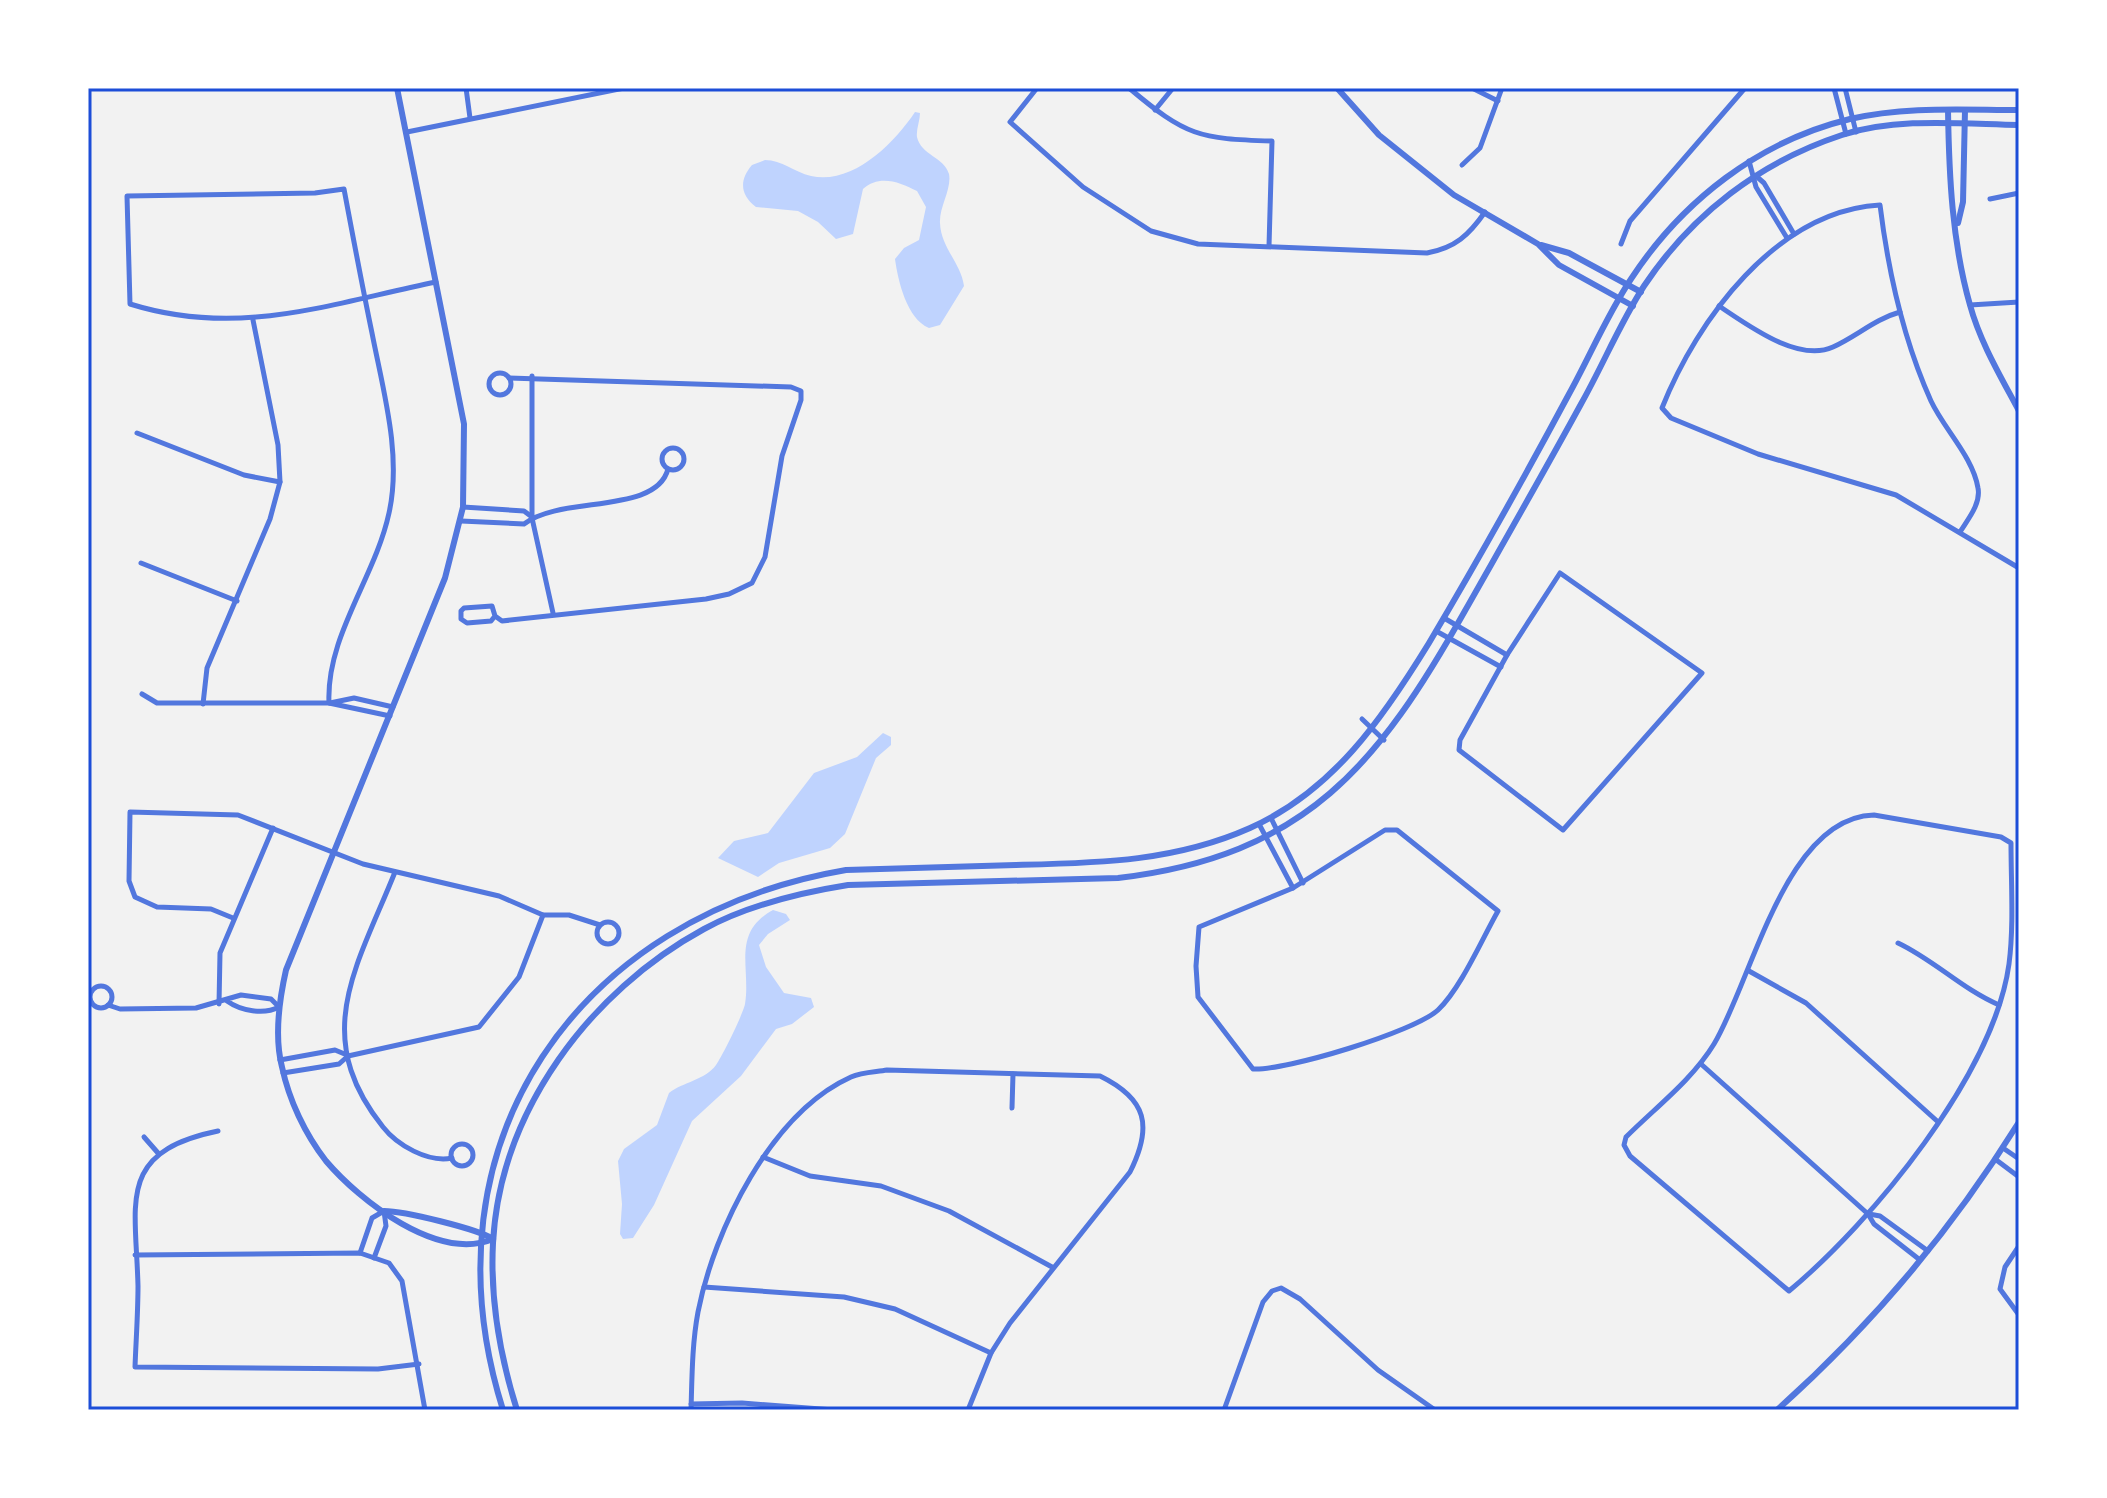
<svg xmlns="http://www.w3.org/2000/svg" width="2107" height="1498" font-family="'Alegreya Sans',sans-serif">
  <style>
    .water { fill: #bfd3fe }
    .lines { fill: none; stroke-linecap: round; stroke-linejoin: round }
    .minor { stroke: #5277de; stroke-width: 5 }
    .tertiary { stroke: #5277de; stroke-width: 6 }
    .neatline { fill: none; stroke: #1d4ed8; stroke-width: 3 }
  </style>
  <rect width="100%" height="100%" fill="#f2f2f2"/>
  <!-- water -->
  <g class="water">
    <path d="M915 112 920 113C920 121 916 129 917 137 921 155 944 157 949 174 952 189 939 207 940 223 941 248 961 263 964 286L940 325 929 328C907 319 898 281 895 259L904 248 919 240 926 207 917 191C900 182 879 174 863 189L853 234 836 239 818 222 798 211 756 207C740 195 739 180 752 165L765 160C782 160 794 172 811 176 852 185 893 145 915 112Z"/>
    <path d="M883 733 891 737V745L876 758 845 834 830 848 779 863 758 877 718 858 734 841 768 833 814 773 857 757Z"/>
    <path d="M773 910 786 914 790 920 768 934 759 945 766 967 784 993 811 998 814 1007 792 1024 776 1029 741 1076 692 1121 654 1205 633 1238 623 1239 620 1234 622 1204 618 1161 624 1149 657 1125 669 1093C683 1082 705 1080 716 1065 723 1055 743 1014 745 1004 751 968 731 933 773 910Z"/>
  </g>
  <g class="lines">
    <!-- minor -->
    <g class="minor">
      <path d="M466 88 470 118"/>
      <path d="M1037 88 1010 122 1083 187 1151 231 1198 244 1427 253C1455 248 1469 235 1485 212"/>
      <path d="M1129 88C1186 136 1199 139 1272 141L1269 246"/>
      <path d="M1472 88 1498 101"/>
      <path d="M1834 88 1846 134"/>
      <path d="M1845 88 1856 132"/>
      <path d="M1155 110 1173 88"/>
      <path d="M407 132 624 88"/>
      <path d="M1749 161 1756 187 1787 238"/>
      <path d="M1462 165 1480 148 1502 88"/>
      <path d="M1756 176 1764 183 1794 234"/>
      <path d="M1990 199 2019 193"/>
      <path d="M1621 244 1630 221 1745 88"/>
      <path d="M1970 305 2019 302"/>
      <path d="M1719 306C1748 325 1798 363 1833 347 1857 336 1875 319 1900 312"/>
      <circle cx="500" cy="384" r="11"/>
      <path d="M532 376V518L553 613"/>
      <path d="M137 433 244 475 280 482"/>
      <circle cx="673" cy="459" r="11"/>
      <path d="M463 507 524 511 532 517"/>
      <path d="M461 521 524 524C561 495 656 515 668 469"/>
      <path d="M1960 532C1968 519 1981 504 1978 488 1973 457 1944 429 1931 401 1904 341 1888 270 1880 205 1776 211 1697 320 1662 408L1671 418 1758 454 1896 495 2019 568"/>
      <path d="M141 563 237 601"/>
      <path d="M1560 573 1702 673 1563 830 1459 750 1460 740 1507 655Z"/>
      <path d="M495 616 491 621 467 623 461 619V611L464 608 492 606 495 616 502 621 706 599 729 594 752 583 765 557 782 456 801 400V391L791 387 509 378"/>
      <path d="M1444 618 1507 655"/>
      <path d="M1436 631 1501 667"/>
      <path d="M142 694 157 703H329L390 716"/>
      <path d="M329 703C326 636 375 578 389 513 402 455 383 390 372 333 362 285 353 237 344 189L315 193 127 196 130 304C239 338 328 304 436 282"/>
      <path d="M330 703 354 698 393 707"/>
      <path d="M203 704 207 668 270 519 280 482 278 445 253 320"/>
      <path d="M1362 719 1384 740"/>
      <path d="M1874 815 2001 837 2011 843C2011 883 2014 925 2009 964 1994 1074 1872 1222 1789 1291L1630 1156 1624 1145 1626 1137C1656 1107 1692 1080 1714 1044 1752 981 1785 817 1874 815Z"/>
      <path d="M1271 818 1303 883"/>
      <path d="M1259 824 1293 888"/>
      <path d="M1385 830H1397L1498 911C1482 939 1461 988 1438 1010 1414 1032 1285 1071 1253 1069L1198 997 1196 966 1199 927 1293 888Z"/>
      <path d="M395 872C358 965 309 1035 383 1127 397 1145 428 1163 452 1158"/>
      <path d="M233 918 211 909 157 907 135 897 129 881 130 812 238 815 363 864 499 896 543 915H569L600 925"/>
      <circle cx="608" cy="933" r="11"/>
      <path d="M1898 943C1934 960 1962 989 1999 1005"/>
      <path d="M1749 971 1806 1003 1937 1121"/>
      <circle cx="101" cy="997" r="11"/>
      <path d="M219 1004 220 953 273 828"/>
      <path d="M108 1005 120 1009 196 1008 241 995 271 999 279 1007C264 1015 241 1011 227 1001"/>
      <path d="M280 1060 335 1050 347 1055"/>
      <path d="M1701 1064 1868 1214 1874 1224 1920 1260"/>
      <path d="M283 1073 339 1064 348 1056 479 1027 519 977 543 915"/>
      <path d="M1012 1108 1013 1074"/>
      <path d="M218 1131C116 1152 136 1202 138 1286 138 1313 136 1340 135 1367L378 1369 419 1364"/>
      <path d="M144 1137 158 1153"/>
      <circle cx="462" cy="1155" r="11"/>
      <path d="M2003 1148 2019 1159"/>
      <path d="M763 1157 810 1176 881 1186 949 1211 1052 1267"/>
      <path d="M1995 1159 2019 1177"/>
      <path d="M1869 1214 1880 1216 1928 1251"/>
      <path d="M2019 1246 2005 1267 2000 1289 2019 1315"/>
      <path d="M360 1253 372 1218 384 1211 386 1226 374 1258"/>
      <path d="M135 1255 360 1253 389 1263 402 1281 425 1410"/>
      <path d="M704 1287 844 1297 895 1309 991 1353"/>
      <path d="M691 1404 742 1403 834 1410"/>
      <path d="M691 1410C692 1378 692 1344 698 1312 714 1230 771 1113 851 1077 862 1072 876 1072 887 1070L1100 1076C1147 1099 1153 1126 1130 1172L1010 1323 991 1353 968 1410"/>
      <path d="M1224 1410 1263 1302 1272 1291 1281 1288 1300 1299 1378 1370 1435 1410"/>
      <path d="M1857 1410H1863"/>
    </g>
    <!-- tertiary -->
    <g class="tertiary">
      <path d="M397 88 464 424 463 507 445 578 286 970C279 1001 274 1036 282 1067 289 1100 305 1134 326 1161 360 1201 438 1262 493 1239"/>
      <path d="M1337 88 1379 135 1454 195 1538 244 1559 265 1633 306"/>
      <path d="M1948 110C1949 175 1952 242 1970 305 1980 342 2001 377 2019 411"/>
      <path d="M1958 223 1963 202 1965 110"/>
      <path d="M1541 245 1569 253 1641 292"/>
      <path d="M384 1211C404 1211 478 1229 493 1239"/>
      <path d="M503 1410C419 1143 577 916 846 870 903 868 959 867 1016 865 1097 863 1174 862 1250 828 1333 791 1383 718 1429 643 1477 562 1524 478 1569 394 1590 356 1607 315 1631 279 1682 201 1759 141 1850 119 1905 106 1963 110 2019 110"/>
      <path d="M517 1410C500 1356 490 1300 493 1243 500 1111 590 991 704 929 748 905 798 893 848 885L1118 878C1306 856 1379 764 1466 609 1505 540 1544 472 1581 404 1603 365 1620 323 1644 286 1692 214 1760 162 1842 135 1897 117 1962 124 2019 125"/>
      <path d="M1777 1410C1870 1327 1953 1228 2019 1122"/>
    </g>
  </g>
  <!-- border -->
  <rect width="2107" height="1498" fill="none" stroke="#ffffff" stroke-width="180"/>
  <rect x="90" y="90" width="1927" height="1318" class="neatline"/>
</svg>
